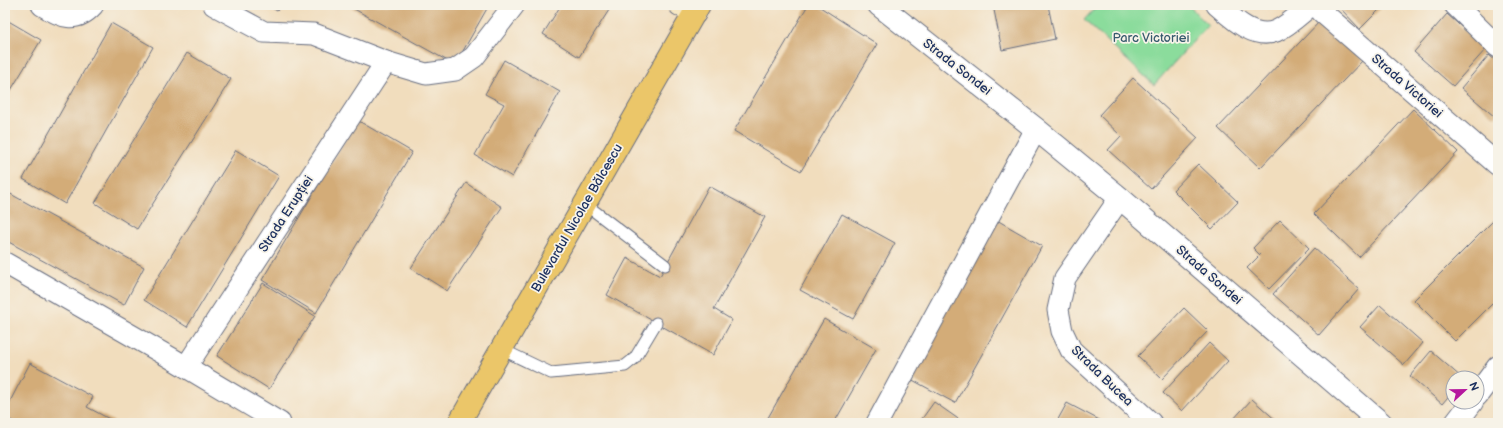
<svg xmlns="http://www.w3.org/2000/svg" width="1503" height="428" font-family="'Balsamiq Sans',sans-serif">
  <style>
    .green { fill: #8bdc9c; stroke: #53867d }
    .building { fill: #d3ac78 }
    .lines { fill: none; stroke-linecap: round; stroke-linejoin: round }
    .service-casing { stroke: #666c7f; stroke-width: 13 }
    .minor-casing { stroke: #666c7f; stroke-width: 23 }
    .tertiary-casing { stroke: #666c7f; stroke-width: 24 }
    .secondary-casing { stroke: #666c7f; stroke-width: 24 }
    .primary-casing { stroke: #666c7f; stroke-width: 24 }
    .service { stroke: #fff; stroke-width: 11 }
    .minor { stroke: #fff; stroke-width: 21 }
    .tertiary { stroke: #fff; stroke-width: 22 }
    .secondary { stroke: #f7e8c3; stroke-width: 22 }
    .primary { stroke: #ebc669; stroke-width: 22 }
    .labels { text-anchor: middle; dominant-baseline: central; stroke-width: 3.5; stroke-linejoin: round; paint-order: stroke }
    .park-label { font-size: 13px; fill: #375a6e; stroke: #f7f3e8 }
    .street-label { font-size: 13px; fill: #1b2f5e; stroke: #f7f3e8 }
  </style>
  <rect width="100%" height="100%" fill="#f7f3e8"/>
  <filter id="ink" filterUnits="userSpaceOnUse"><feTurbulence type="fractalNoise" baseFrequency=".025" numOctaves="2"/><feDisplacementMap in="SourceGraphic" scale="8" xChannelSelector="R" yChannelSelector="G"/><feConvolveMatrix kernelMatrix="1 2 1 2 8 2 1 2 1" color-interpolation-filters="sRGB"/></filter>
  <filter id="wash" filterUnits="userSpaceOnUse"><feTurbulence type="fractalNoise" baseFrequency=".012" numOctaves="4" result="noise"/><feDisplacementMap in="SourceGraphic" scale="16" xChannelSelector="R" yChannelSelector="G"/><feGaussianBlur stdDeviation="0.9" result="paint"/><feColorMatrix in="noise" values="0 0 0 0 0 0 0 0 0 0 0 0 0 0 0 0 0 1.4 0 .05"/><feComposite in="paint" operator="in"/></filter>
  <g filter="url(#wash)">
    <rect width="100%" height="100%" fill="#f1ddbd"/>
    <!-- green -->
    <path class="green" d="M1098 5H1188L1208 25 1154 85 1084 20Z"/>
    <g id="blocks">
      <!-- building -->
      <g class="building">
        <path d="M267 5H281L277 11Z"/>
        <path d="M347 5H489L455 65Z"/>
        <path d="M561 5H601L609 10 579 57 543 34Z"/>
        <path d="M808 5H817L877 44 801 171 734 131Z"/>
        <path d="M993 5H1048L1055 39 1002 50Z"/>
        <path d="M1341 5H1384L1360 29 1339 7Z"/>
        <path d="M1447 14 1486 49 1453 86 1414 52Z"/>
        <path d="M5 19 41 40 5 100Z"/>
        <path d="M1321 20 1363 60 1260 168 1218 128Z"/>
        <path d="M111 23 153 47 65 204 23 179Z"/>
        <path d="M187 53 231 79 137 229 95 203Z"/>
        <path d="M1489 55 1498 63V114L1495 117 1461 88Z"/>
        <path d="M504 60 560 92 512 177 475 155 504 104 485 94Z"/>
        <path d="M1133 78 1198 138 1151 189 1108 150 1121 136 1099 115Z"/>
        <path d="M1413 109 1458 152 1359 257 1314 214Z"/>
        <path d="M357 120 412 152 316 313 262 280Z"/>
        <path d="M236 150 279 176 187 327 144 300Z"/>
        <path d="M1198 164 1238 202 1212 229 1173 190Z"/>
        <path d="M466 183 502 207 447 291 411 268Z"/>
        <path d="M709 186 765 217 714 309 732 320 713 355 607 295 627 258 660 276Z"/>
        <path d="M5 191 144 267 124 305 5 240Z"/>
        <path d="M842 214 895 243 853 319 800 290Z"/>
        <path d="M1498 216V298L1455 341 1414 300Z"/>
        <path d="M995 219 1042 246 955 403 907 377Z"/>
        <path d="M1280 220 1309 248 1269 289 1247 268 1260 255 1253 248Z"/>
        <path d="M1314 248 1359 289 1319 335 1273 294Z"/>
        <path d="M263 283 315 316 269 389 217 356Z"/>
        <path d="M1380 305 1423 343 1404 365 1360 327Z"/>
        <path d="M1184 308 1208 331 1162 379 1138 356Z"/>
        <path d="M824 319 876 349 834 423H765Z"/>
        <path d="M1209 343 1228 361 1182 411 1163 393Z"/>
        <path d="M1431 351 1462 378H1453V391L1442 404 1410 376Z"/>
        <path d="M30 363 93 397 87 407 117 423H16L5 417V411Z"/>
        <path d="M1252 399 1279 423H1232L1231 422Z"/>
        <path d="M934 402 964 423H919Z"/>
        <path d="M1067 403 1105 423H1056Z"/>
      </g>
    </g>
  </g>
  <g filter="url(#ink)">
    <use href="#blocks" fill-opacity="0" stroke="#666c7f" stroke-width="1"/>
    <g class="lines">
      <!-- service casing -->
      <g class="service-casing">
        <g id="service">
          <path d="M585 204 665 265"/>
          <path d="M501 349 551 373 625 366 635 358 656 323"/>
        </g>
      </g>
      <!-- minor casing -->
      <g class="minor-casing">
        <g id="minor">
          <path d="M42 5C61 17 76 24 93 5"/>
          <path d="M214 5 264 32 314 34 386 62 426 74 455 70 474 57 514 5"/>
          <path d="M1217 5C1232 18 1254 40 1276 31 1289 25 1300 14 1311 5"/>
          <path d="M1318 5 1322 12 1498 165"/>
          <path d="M1455 5 1498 47"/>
          <path d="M1120 198 1065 278 1058 310 1062 331 1071 350 1151 423"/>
          <path d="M5 263 171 358 280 423"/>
          <path d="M186 367 386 62"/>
          <path d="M877 423 1036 129"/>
        </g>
      </g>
      <!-- tertiary casing -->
      <g class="tertiary-casing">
        <g id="tertiary">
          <path d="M879 5 1036 129 1120 198 1381 423"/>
          <path d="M1477 395 1498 367"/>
          <path d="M1456 423 1472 402"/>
        </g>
      </g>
      <!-- secondary casing -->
      <g class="secondary-casing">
        <path id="secondary" d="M680 5 695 13"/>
      </g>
      <!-- primary casing -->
      <g class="primary-casing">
        <path id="primary" d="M459 423 699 5"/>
      </g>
      <!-- service -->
      <use href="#service" class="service"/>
      <!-- minor -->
      <use href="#minor" class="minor"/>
      <!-- tertiary -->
      <use href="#tertiary" class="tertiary"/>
      <!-- secondary -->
      <use href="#secondary" class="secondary"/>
      <!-- primary -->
      <use href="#primary" class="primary"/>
    </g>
  </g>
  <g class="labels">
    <!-- park labels -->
    <g class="park-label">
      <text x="1151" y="38">Parc Victoriei</text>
    </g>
    <!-- street labels -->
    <g class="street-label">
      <text transform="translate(957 67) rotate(38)">Strada Sondei</text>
      <text transform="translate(1407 86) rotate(41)">Strada Victoriei</text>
      <text transform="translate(286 214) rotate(-57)">Strada Erupției</text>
      <text transform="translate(577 218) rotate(-60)">Bulevardul Nicolae Bălcescu</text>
      <text transform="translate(1209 275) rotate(41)">Strada Sondei</text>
      <text transform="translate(1102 376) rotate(44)">Strada Bucea</text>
    </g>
  </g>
  <!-- margin -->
  <rect width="1503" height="428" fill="none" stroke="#f7f3e8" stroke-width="20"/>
  <!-- north arrow -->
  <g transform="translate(1465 390) rotate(68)"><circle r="19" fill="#f7f3e8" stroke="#9fa5b1"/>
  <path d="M0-3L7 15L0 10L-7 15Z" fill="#b5179e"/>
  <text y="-6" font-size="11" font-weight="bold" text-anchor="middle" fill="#1b2f5e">N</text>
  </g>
</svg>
